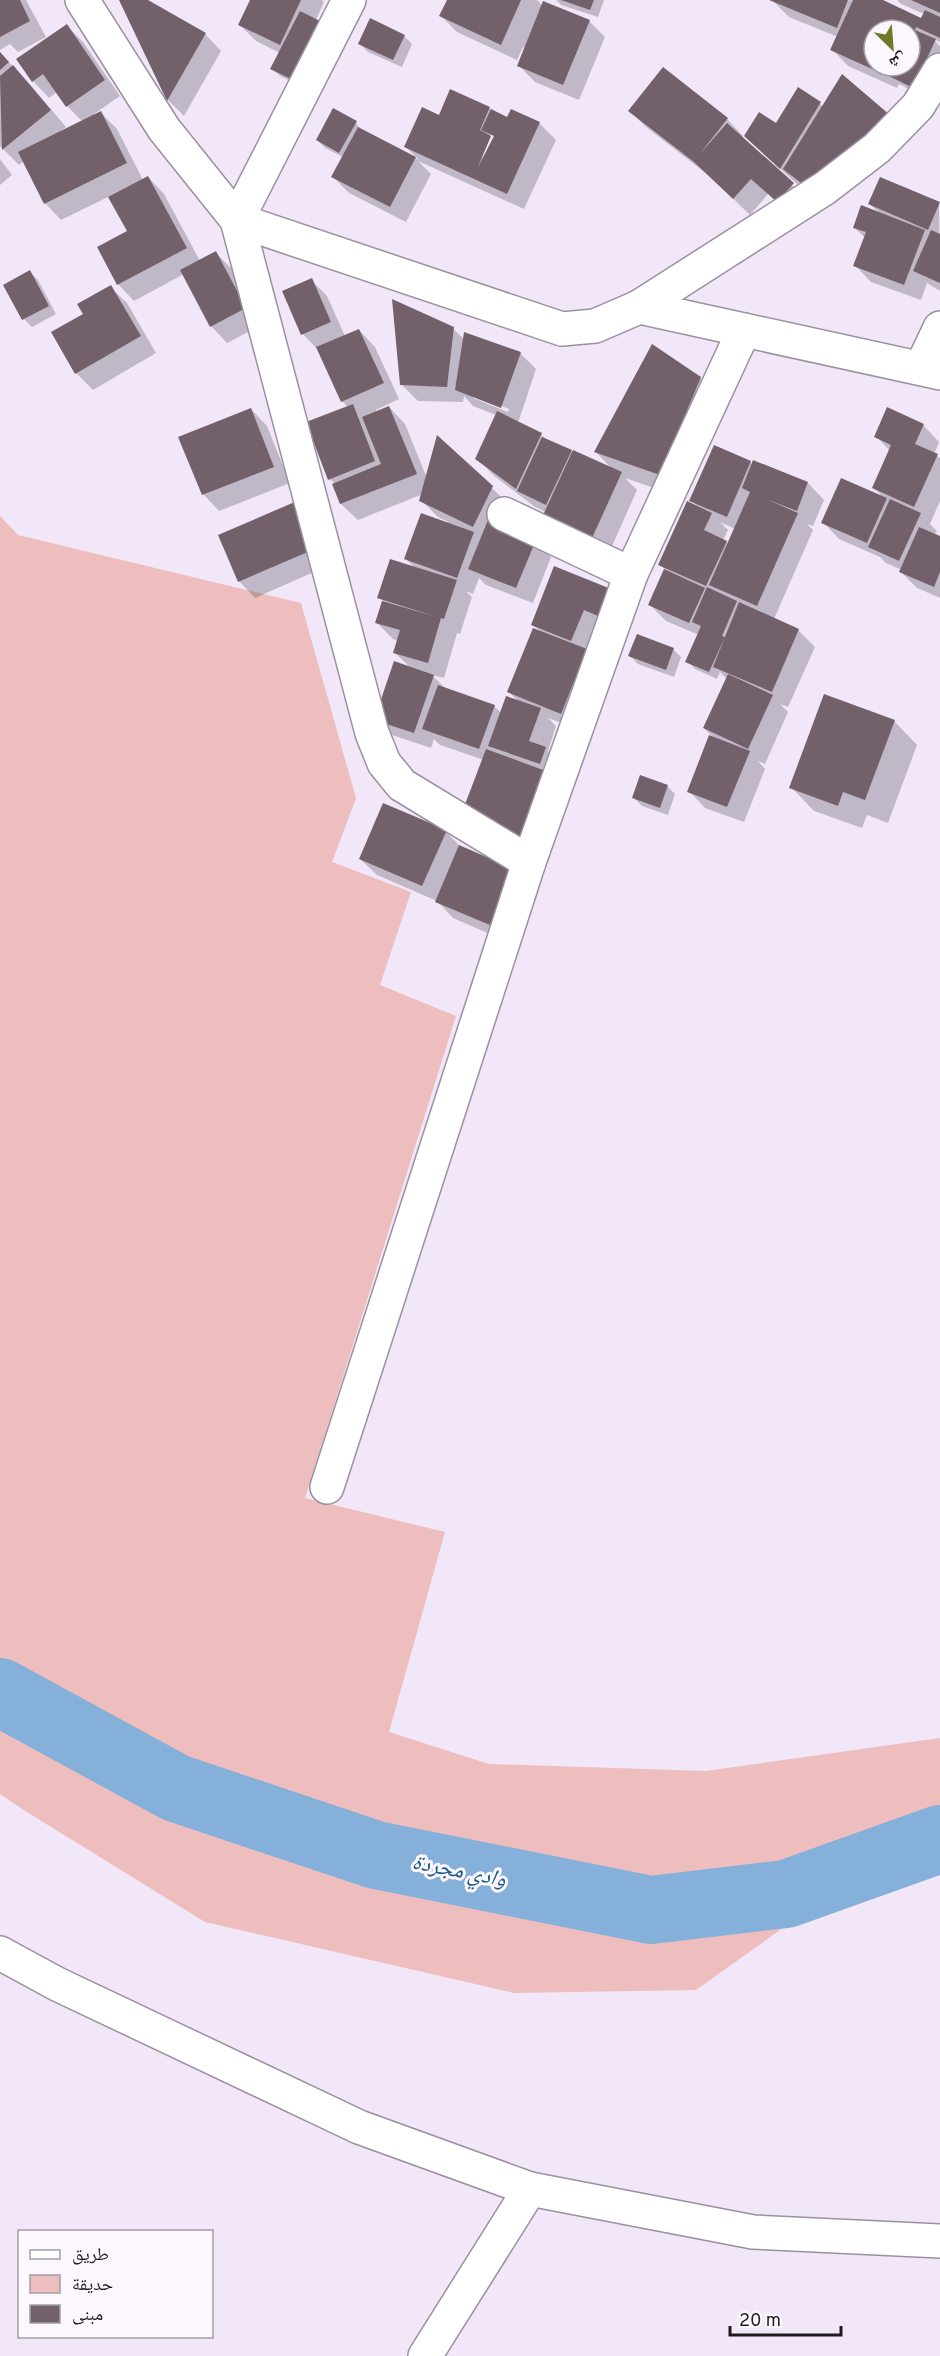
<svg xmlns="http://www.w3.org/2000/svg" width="940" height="2356" font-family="Overpass,'Noto Naskh Arabic',sans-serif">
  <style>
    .green { fill: #eebebe }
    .shadow { fill: #0003; fill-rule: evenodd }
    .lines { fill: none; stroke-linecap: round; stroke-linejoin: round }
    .river { stroke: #85b0d9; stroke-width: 68 }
    .building { fill: #72616a }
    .minor-casing { stroke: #9a90a0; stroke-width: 36 }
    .minor { stroke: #fff; stroke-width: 33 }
    .labels { text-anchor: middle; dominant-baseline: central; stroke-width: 6; stroke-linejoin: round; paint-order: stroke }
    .water-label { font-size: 22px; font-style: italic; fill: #17578b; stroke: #fcf7fe }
  </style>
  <rect width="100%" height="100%" fill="#f2e7f9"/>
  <!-- green -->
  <path class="green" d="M0 516 18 535 301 603 356 798 332 862 411 892 380 985 456 1016 305 1498 445 1532 389 1732 489 1764 706 1771 940 1738V1867L794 1920 696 1990 514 1993 205 1922 22 1809 0 1794Z"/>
  <!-- shadow -->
  <g class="shadow">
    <path d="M0 0H26L46 37 18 52 10 44 0 50Z"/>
    <path d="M121 0H145L205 34 221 51 184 116 168 100Z"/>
    <path d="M251 0H322L324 2 316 20 317 23 289 80 280 76 272 68 280 53 256 41 240 25Z"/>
    <path d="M448 0H537L543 6 589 21 605 37 579 100 535 82 519 66 526 48 523 47 517 60 457 32 441 16Z"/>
    <path d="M556 0H604L598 17 561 5Z"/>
    <path d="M879 0 921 20 924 14 901 4 897 0H940V42L933 39 940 46V55L921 95 899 84 897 88 848 66 832 49 838 37 789 17 773 1ZM874 30H910V66H874Z"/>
    <path d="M371 20 404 36 412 44 402 67 368 52 360 44Z"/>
    <path d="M66 25 83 42 120 96 94 114 95 116 101 113 117 129 143 180 148 177 164 194 200 261 216 253 232 269 261 325 227 343 211 326 184 274 134 301 118 284 129 232 110 196 61 220 45 203 24 161 19 165 0 146V53L29 83 66 127 59 132 83 122 67 106 57 92 49 98 33 81Z"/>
    <path d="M663 69 727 119 743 136 741 138 809 201 768 194 750 215 712 178 646 127 630 111Z"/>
    <path d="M820 104 823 107 896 122 912 138 878 167 869 149 797 184 762 152 777 125Z"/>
    <path d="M489 108 508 119 512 111 540 124 556 140 524 209 418 161 431 174 406 222 349 193 333 177 343 157 325 148 317 140 356 123 363 132 419 160 406 147 439 117ZM491 133 495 135 484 159 482 158Z"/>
    <path d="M0 159 12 175 0 185Z"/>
    <path d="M939 203 940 291 927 283 921 300 871 282 855 265 865 238 854 227 881 215 870 204Z"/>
    <path d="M30 272 38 280 56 314 32 327 24 319 5 285Z"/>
    <path d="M311 280 327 296 345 336 359 330 375 347 399 399 376 410 377 412 389 407 405 424 427 478 492 488 508 504 535 541 551 557 533 603 486 585 479 578 473 594 466 591 472 597 460 634 457 633 444 678 432 675 446 689 494 706 501 713 519 702 509 692 541 632 533 625 615 592 577 729 548 718 556 726 548 751 561 765 557 779 484 760 440 745 434 739 431 748 392 735 376 719 411 668 395 653 398 641 393 639 377 623 383 601 379 597 415 568 406 559 448 522 438 517 421 500 423 494 358 520 341 504 334 485 335 484 330 479 348 407 342 401 319 351 303 334Z"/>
    <path d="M110 287 127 303 156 353 93 390 76 373 53 333 85 315Z"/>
    <path d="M453 329 464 339 520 353 536 369 518 423 541 435 547 440 613 470 596 452 700 378 724 402 683 498 625 478 637 490 605 562 546 512 535 507 493 475 477 458 496 415 473 406 464 396 463 402 418 401 402 385ZM473 395 509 409 508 412 473 398Z"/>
    <path d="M251 409 267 426 290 483 219 511 203 494Z"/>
    <path d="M923 425 939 442 934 454 940 458V501L930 524 937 531 934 535 940 538V598L917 588 901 572 902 570 886 563 880 557 839 539 823 522 884 498 874 488 890 451 876 436Z"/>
    <path d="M750 462 753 465 754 462 808 483 824 500 813 526 807 524 813 530 774 619 798 630 815 647 788 707 780 704 788 712 765 764 758 761 765 769 744 822 705 808 689 791 716 740 704 728 727 679 720 672 717 679 695 669 687 661 699 635 666 621 650 605 665 569 660 565 698 507 691 500ZM720 522 735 529 729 544 723 540 728 530Z"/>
    <path d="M313 519 332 564 255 598 239 581Z"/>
    <path d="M673 649 681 657 674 677 638 664 630 656Z"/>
    <path d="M894 721 917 745 888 823 867 815 862 828 814 811 791 787Z"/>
    <path d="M667 786 675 794 668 815 642 806 634 798Z"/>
    <path d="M446 832 463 849 513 870 506 941 453 918 437 901 377 875 360 859Z"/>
  </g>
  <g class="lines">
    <!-- river -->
    <path class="river" d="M0 1692 176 1788 376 1855 651 1910 786 1894 940 1839"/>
  </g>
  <!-- building -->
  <g class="building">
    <path d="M0 0H20L30 21 0 37Z"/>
    <path d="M119 0H148L206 33 167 101Z"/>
    <path d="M250 0H301L280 45 238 25Z"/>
    <path d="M447 0H521L501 45 439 16Z"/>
    <path d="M561 0H594L590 10Z"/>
    <path d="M769 0H848L837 28Z"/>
    <path d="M853 0H883L921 18 925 10 940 17V38L916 27 915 30 936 39 913 88 883 73 886 66H910V30H874V66H884L881 73 830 50Z"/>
    <path d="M911 0H940V13Z"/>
    <path d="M543 1 590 20 563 85 517 66Z"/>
    <path d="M300 11 320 21 291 79 270 69Z"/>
    <path d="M370 18 405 35 393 60 358 44Z"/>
    <path d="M67 24 105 80 66 107 43 74 32 82 16 59Z"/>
    <path d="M0 52 9 62 0 70Z"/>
    <path d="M13 65 51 110 2 150 0 76Z"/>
    <path d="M663 67 728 118 699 155 727 123 794 183 777 202 751 179 733 199 694 162 628 111Z"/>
    <path d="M842 74 897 121 862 151 801 183 783 169Z"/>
    <path d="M798 87 821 102 780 169 744 136 759 112 776 123Z"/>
    <path d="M450 89 490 107 480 130 491 136 477 169 494 136 481 130 491 109 507 117 511 109 540 122 507 194 404 147 422 107 439 115Z"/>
    <path d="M333 108 357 121 339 153 316 140Z"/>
    <path d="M101 111 127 163 44 204 18 152Z"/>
    <path d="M358 127 416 157 390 207 331 177Z"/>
    <path d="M148 176 187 248 117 285 97 247 127 231 108 197Z"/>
    <path d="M880 177 940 202 928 230 868 204Z"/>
    <path d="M861 205 925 230 904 285 853 266 866 232 853 228Z"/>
    <path d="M931 230 940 234V283L913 271Z"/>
    <path d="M216 251 246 308 210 327 180 270Z"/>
    <path d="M30 270 49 306 22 320 3 285Z"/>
    <path d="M312 278 331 322 301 335 282 291Z"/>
    <path d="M111 285 141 336 75 374 51 332 83 314 77 304Z"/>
    <path d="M392 299 454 327 447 387 400 385Z"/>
    <path d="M359 329 384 383 341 402 316 347Z"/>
    <path d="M464 332 521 352 501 408 455 390Z"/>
    <path d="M652 344 701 377 660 475 594 452Z"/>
    <path d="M353 404 375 461 328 480 306 422Z"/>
    <path d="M389 406 417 474 340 504 332 484 381 464 362 417Z"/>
    <path d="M887 407 924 424 915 444 938 454 914 507 872 488 891 445 874 437Z"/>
    <path d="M251 408 274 467 202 495 178 437Z"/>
    <path d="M497 411 542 433 516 489 475 459Z"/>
    <path d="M437 435 493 486 473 527 419 501Z"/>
    <path d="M542 437 572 450 546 505 517 491Z"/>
    <path d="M714 445 751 461 727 517 689 501Z"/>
    <path d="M573 450 622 472 588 547 539 524Z"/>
    <path d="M753 460 808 482 797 511 766 499 798 513 757 606 709 585 750 492 742 488Z"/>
    <path d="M841 478 887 498 867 543 821 523Z"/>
    <path d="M890 499 921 513 899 561 868 547Z"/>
    <path d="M297 501 317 548 238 582 218 535Z"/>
    <path d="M687 501 712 513 704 530 727 541 706 586 658 565Z"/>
    <path d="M421 513 474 532 457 578 404 559Z"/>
    <path d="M488 520 536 540 516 588 468 569Z"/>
    <path d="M919 527 940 536V572L934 587 899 572Z"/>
    <path d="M390 559 457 580 444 619 441 618 428 663 393 653 400 630 375 623 382 601 437 617 377 598Z"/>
    <path d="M554 566 616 591 605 619 584 610 571 641 531 625Z"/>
    <path d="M664 569 705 588 689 623 648 605Z"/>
    <path d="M707 587 737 601 722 636 725 637 709 672 685 662 701 626 692 622Z"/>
    <path d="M739 602 799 629 772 692 713 667Z"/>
    <path d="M533 628 587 649 561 714 507 692Z"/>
    <path d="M637 634 674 648 666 670 628 656Z"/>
    <path d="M394 661 434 675 414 733 374 720Z"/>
    <path d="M728 674 773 695 748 749 703 728Z"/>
    <path d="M438 685 495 705 479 749 422 729Z"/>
    <path d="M824 694 895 720 865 800 843 792 838 806 789 788Z"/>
    <path d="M506 696 541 708 529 741 546 747 540 764 488 746Z"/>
    <path d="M709 735 750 751 727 807 687 792Z"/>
    <path d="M486 749 554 774 526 848 458 823Z"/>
    <path d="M640 775 668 785 660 808 632 798Z"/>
    <path d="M383 803 447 830 422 886 359 859Z"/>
    <path d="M459 845 514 869 490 925 435 902Z"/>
  </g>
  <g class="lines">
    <!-- minor casing -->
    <g class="minor-casing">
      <g id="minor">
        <path d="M82 0 164 129 237 220 372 733 384 763 402 785 529 862"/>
        <path d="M349 0 237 220 562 329 595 326 639 307 940 373"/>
        <path d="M639 307 825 188 877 148 918 106 940 70"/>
        <path d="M921 368 940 328"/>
        <path d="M504 514 631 574"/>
        <path d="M327 1487 529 862 631 574 744 330"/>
        <path d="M0 1953 57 1984 359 2127 530 2189 753 2232 940 2241"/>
        <path d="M425 2356 530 2189"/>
      </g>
    </g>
    <!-- minor -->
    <use href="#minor" class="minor"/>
  </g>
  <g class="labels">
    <!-- water labels -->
    <g class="water-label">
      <text transform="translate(459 1872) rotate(11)">وادي مجردة</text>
    </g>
  </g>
  <!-- legend -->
  <rect x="18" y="2230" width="195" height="108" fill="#fcf7fe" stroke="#a39fa5" stroke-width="1.5"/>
  <rect x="30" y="2250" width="30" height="9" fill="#ffffff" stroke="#a39fa5" stroke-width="1.5"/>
  <text x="72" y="2260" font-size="18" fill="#1e1a20">طريق</text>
  <rect x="30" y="2275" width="30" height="18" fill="#eebebe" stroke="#a39fa5" stroke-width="1.5"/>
  <text x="72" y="2290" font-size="18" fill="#1e1a20">حديقة</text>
  <rect x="30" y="2305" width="30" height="18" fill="#72616a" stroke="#a39fa5" stroke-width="1.5"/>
  <text x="72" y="2320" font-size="18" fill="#1e1a20">مبنى</text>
  <!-- north arrow -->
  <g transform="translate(892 48) rotate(155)"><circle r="28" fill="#fcf7fe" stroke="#a39fa5" stroke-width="1.5"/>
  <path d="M0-4.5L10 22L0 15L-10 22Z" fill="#6f7b28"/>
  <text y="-9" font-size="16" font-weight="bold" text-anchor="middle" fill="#1e1a20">ش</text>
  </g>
  <!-- scale -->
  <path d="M730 2326v9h111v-9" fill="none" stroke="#1e1a20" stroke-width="3"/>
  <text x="739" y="2326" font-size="18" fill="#1e1a20" stroke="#fcf7fe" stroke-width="4.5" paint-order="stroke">20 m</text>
</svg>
